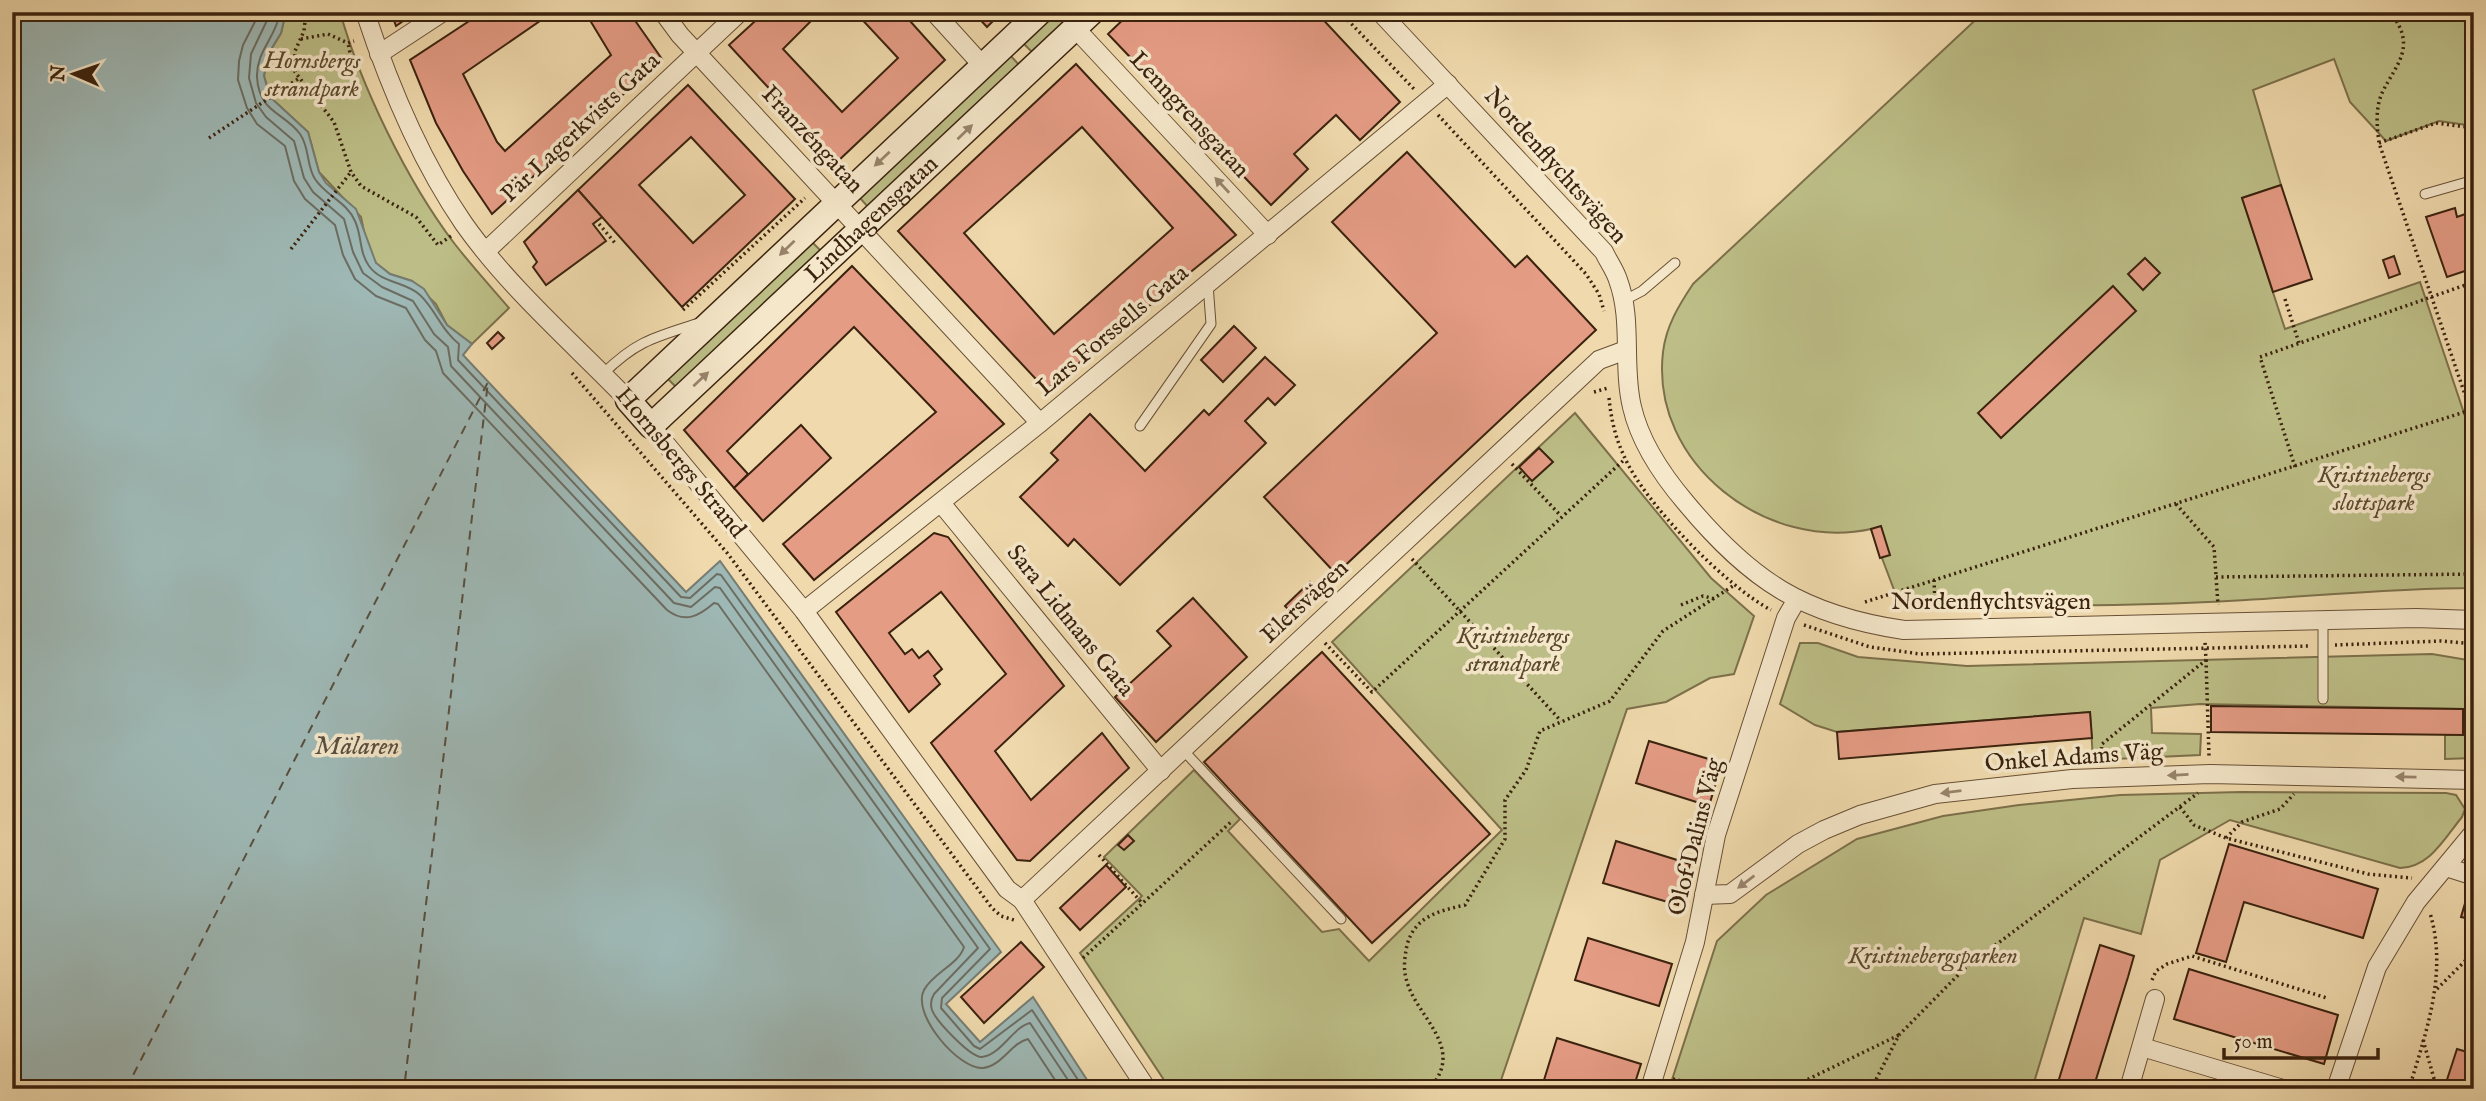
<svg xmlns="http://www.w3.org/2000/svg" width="2486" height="1101" font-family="'IM FELL English',serif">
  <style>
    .green { fill: #bdbe87; stroke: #7c704a; stroke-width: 2 }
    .water { fill: #9eb8b5; stroke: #767c72; stroke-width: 2 }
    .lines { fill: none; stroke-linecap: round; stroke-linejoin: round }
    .shore { stroke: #6c6d62; stroke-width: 2 }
    .ferry { stroke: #584f40; stroke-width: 2; stroke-dasharray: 9 7; stroke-linecap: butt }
    .building { fill: #e59c85; stroke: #3a220e; stroke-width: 2; fill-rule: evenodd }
    .lane-casing { stroke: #685036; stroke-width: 11 }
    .street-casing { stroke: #685036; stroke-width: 20 }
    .secondary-casing { stroke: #3a220e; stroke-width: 27 }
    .path { stroke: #3a220e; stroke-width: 3.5; stroke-dasharray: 2 3.5; stroke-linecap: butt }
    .lane { stroke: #f5e7ca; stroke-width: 9 }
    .street { stroke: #f5e7ca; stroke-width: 18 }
    .secondary { stroke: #f5e7ca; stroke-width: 24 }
    .oneway { fill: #98846c }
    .labels { text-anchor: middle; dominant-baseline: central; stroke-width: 7; stroke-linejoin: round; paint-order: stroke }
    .park-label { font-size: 24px; font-style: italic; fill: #5b492c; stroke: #f5e7ca }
    .street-label { font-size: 24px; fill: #3a220e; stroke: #f5e7ca }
    .water-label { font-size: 26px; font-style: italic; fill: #584f40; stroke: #f5e7ca }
  </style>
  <rect width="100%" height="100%" fill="#f0daad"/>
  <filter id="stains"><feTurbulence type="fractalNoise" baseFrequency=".00286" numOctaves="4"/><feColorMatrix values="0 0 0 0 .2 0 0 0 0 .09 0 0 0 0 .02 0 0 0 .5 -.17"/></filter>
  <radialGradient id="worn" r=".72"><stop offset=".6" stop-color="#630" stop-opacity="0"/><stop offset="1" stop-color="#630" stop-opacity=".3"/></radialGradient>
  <!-- green -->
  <g class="green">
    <path d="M286 12H340C361 86 407 181 454 243 471 265 491 287 509 308L472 344 447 325 436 304 412 281 390 274 376 263 367 246 361 217 319 172 308 132 270 97 264 76 267 56 281 33Z"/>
    <path d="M1054 12H1080L1035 55 1022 42Z"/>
    <path d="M1984 12H2474V126L2439 121 2386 141 2350 102 2334 59 2253 90 2281 185 2242 198 2285 329 2420 282 2474 443V588C2385 588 2297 598 2208 602 2105 607 2002 606 1899 603L1871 529C1767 552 1650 464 1663 352 1666 326 1679 305 1693 284Z"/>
    <path d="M1009 54 1021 67 870 207 867 206 860 198Z"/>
    <path d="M810 240 823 253 677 388 665 376Z"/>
    <path d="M1575 413 1711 578 1754 616 1734 674 1710 678 1666 702 1627 709 1498 1089H1170L1080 953 1142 896 1104 857 1194 770 1240 819 1228 831 1322 932 1339 929 1369 961 1502 830 1332 642Z"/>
    <path d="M1800 643H1818L1858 657 1967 666 2432 654 2474 661V758L2445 759V735L2463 734V709L2200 704 2151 708 2152 733 2201 734 2200 755 2093 760 2090 712 1837 732 1815 725 1780 704Z"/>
    <path d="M2241 792 2446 793 2456 795 2465 809 2462 817C2444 839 2430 867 2400 868L2230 820 2160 860 2141 934 2084 918 2032 1089H1669L1717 941 1766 895 1857 839 1943 816 2019 805 2120 795Z"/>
  </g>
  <!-- water -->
  <path class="water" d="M12 12H286L281 33 267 56 264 76 270 97 308 132 319 172 326 183 356 209 376 263 390 274 412 281 424 289 447 325 472 344 463 355 686 592 720 561 1001 952 946 1004 980 1042 1033 997 1093 1089H12Z"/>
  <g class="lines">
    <!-- shore -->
    <g class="shore">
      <path d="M260 12 243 45 239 61 238 80 247 108 257 124 285 146 294 181 305 199 335 225 343 255 355 279 376 296 406 308 425 340 436 351 443 373 667 610C685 624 699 616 714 603L718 604 964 947C959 964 933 973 924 990 911 1014 959 1070 983 1068 1002 1066 1011 1043 1028 1039L1061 1089"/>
      <path d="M271 12 251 54 249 78 256 103 266 117 294 141 304 178 313 192 344 219 353 252 363 273 382 287 413 301 434 334 448 347 451 366 674 603 691 607 715 587 720 588 978 948 934 994C931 999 930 1004 932 1010 936 1021 971 1058 982 1057 1001 1055 1013 1027 1030 1023L1074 1089"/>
      <path d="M280 12C277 36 256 51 257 77 259 113 284 112 300 134 310 148 306 165 315 179 326 196 347 202 355 221 362 236 359 252 369 266 382 284 405 281 420 295 436 310 441 330 459 344L458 360 681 597 690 598 717 574 721 575 990 949 942 998 941 1008 974 1046 980 1049 1032 1010 1084 1089"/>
    </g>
    <!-- ferry -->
    <path class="ferry" d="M126 1089 488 382 404 1089"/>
  </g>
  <!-- building -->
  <g class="building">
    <path d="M391 12H416L396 26Z"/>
    <path d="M483 12H553L463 74 497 142 505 151 611 55 585 12H629L662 59 492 214 463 171 436 123 410 60Z"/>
    <path d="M765 12H820L783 49 842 112 898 58 855 12H902L945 60 837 162 729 45Z"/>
    <path d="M973 12H1002L987 27Z"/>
    <path d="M1131 12H1316L1400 102 1360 140 1336 115 1294 154 1308 169 1271 205 1108 34Z"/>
    <path d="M1076 64 1236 235 1046 390 898 231ZM1082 127 1173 228 1054 334 964 233Z"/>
    <path d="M688 85 795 199 682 307 578 190ZM691 137 745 195 693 243 639 185Z"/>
    <path d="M1407 152 1515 267 1527 256 1596 330 1336 574 1264 497 1437 333 1332 222Z"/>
    <path d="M2281 185 2312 279 2273 292 2242 198Z"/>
    <path d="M578 190 602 217 593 224 606 241 546 285 533 267 537 262 524 242Z"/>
    <path d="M2455 208 2457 217 2474 211V268L2447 277 2426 217Z"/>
    <path d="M2394 256 2400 274 2389 278 2383 260Z"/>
    <path d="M2145 258 2160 273 2143 290 2128 274Z"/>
    <path d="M852 266 1004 424 814 580 783 544 936 412 854 327 727 451 748 474 734 488 684 430Z"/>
    <path d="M2113 286 2136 311 2001 438 1978 413Z"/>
    <path d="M1234 326 1256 348 1223 382 1201 360Z"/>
    <path d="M498 332 504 338 492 349 487 343Z"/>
    <path d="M1265 357 1295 385 1275 405 1268 398 1245 421 1266 443 1120 585 1074 539 1068 546 1020 497 1058 460 1051 453 1090 414 1145 471 1204 410 1209 415Z"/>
    <path d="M801 425 831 458 763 521 734 488Z"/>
    <path d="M1539 448 1553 462 1532 481 1519 467Z"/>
    <path d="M1881 526 1890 555 1880 558 1871 529Z"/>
    <path d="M934 533 948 537 1064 686 995 751 1031 800 1102 733 1129 768 1030 861 1017 860 931 743 1006 674 941 592 889 633 905 654 912 649 919 658 928 651 942 669 934 676 940 684 909 712 836 612Z"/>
    <path d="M1310 582 1318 591 1293 614 1285 606Z"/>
    <path d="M1193 598 1247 657 1156 742 1115 697 1171 646 1157 631Z"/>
    <path d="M1322 652 1490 834 1372 943 1204 762Z"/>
    <path d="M2211 706 2463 709V735L2211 732Z"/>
    <path d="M2090 712 2092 738 1839 759 1837 732Z"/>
    <path d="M1649 741 1722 763 1709 806 1636 783Z"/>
    <path d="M1128 835 1134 841 1124 850 1118 845Z"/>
    <path d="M1616 841 1690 864 1678 905 1603 883Z"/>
    <path d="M2229 844 2378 889 2363 938 2244 902 2226 962 2196 953Z"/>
    <path d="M1106 865 1126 887 1080 930 1060 908Z"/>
    <path d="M2466 900 2474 902V920L2461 917Z"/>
    <path d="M1588 938 1672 964 1659 1006 1575 980Z"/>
    <path d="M1021 942 1044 967 984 1023 961 997Z"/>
    <path d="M2100 945 2134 956 2128 977 2093 1089H2056Z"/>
    <path d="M2189 969 2338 1015 2324 1064 2174 1019Z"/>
    <path d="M1557 1038 1641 1064 1633 1089H1573L1544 1080Z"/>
    <path d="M2457 1049 2474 1054V1089H2444Z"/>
  </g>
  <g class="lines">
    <!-- lane casing -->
    <g class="lane-casing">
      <g id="lane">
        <path d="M2425 194 2474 180"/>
        <path d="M1623 301 1642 291 1675 263"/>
        <path d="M603 374C636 341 655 337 699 323"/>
        <path d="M1140 426 1211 324 1208 284"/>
        <path d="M2323 620V699"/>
        <path d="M1183 750 1341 919"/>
      </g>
    </g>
    <!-- street casing -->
    <g class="street-casing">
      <g id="street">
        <path d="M365 12C389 85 420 160 464 224 510 289 573 343 628 400"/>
        <path d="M663 12 680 35 1040 423"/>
        <path d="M934 12 983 66"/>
        <path d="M1380 12 1604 252C1608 261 1615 270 1618 280 1633 320 1622 366 1632 407 1640 442 1663 476 1686 503 1751 581 1803 615 1904 630L2416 618 2474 620"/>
        <path d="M1075 28 1268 235"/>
        <path d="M379 54 443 12"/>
        <path d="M486 251 740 12"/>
        <path d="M651 426 804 611 1007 889 1022 900 1147 1089"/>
        <path d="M941 503 1161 771"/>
        <path d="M804 611 1040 423 1448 84"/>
        <path d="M2446 867 2474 876"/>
        <path d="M1704 895 1730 894 1798 844 1824 830 1860 815 1935 794 2072 779 2210 774 2474 780"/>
        <path d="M1022 900 1599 360 1626 350"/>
        <path d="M2142 1047 2283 1089"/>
        <path d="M1650 1089 1695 942 1716 835 1786 618 1797 599"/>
        <path d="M2129 1089 2155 999"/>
        <path d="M2336 1089 2377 967 2416 902 2474 832"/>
      </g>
    </g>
    <!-- secondary casing -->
    <g class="secondary-casing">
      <g id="secondary">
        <path id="s1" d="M1040 12 628 400 651 426 1092 12"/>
      </g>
    </g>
    <!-- path -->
    <g class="path">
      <path d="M306 12 304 31 295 51V72L334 122 351 172 361 186 416 217 438 245 451 236"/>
      <path d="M1340 12 1414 89"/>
      <path d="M2390 12C2418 47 2396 64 2382 93 2375 109 2377 127 2379 143L2474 421"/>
      <path d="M301 39 328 34 348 43 354 41"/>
      <path d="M347 73 352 63 348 43"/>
      <path d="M1438 115 1586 274 1599 294 1604 311"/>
      <path d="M209 138 298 79"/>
      <path d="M2379 143 2436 123 2474 128"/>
      <path d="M599 224 615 243"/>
      <path d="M291 249 351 172"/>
      <path d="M2285 299 2299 343"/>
      <path d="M683 310 805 198"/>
      <path d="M572 373 728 554 992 908 1001 916 1014 920"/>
      <path d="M1594 392 1608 388"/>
      <path d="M1609 398C1611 418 1615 437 1624 456 1644 503 1726 586 1771 610"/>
      <path d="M1512 464 1561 516"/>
      <path d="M2295 467 2260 357 2474 282"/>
      <path d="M2176 504 2214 547 2218 605"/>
      <path d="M1412 559 1561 721"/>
      <path d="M2216 577 2474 574"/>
      <path d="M1934 580 1935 603 1947 602 1948 611"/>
      <path d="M1865 602 2474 409"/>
      <path d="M1681 605 1703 596 1715 599"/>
      <path d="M1804 625 1870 647 1920 654 2310 646"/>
      <path d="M1325 643 1372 692 1625 459"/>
      <path d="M2335 645 2441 641 2474 644"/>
      <path d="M2206 660 2209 756"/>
      <path d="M2100 760 2102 744 2206 660 2205 642"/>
      <path d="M2180 807 2194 825 2226 838 2368 874 2412 878"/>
      <path d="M2226 838 2242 822 2280 809 2294 794"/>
      <path d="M1099 855 1142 903"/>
      <path d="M1083 958 1232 821"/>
      <path d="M2152 980 2156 971 2167 964 2192 956 2327 998"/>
      <path d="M2437 989 2474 952"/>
      <path d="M2423 1040 2437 1089"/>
      <path d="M1673 1079 1714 1089"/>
      <path d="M1429 1089C1468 1047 1414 1016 1406 978 1403 967 1405 956 1407 945 1415 916 1439 911 1465 905L1505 839V800L1526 770 1540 731 1610 701 1663 631 1733 586"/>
      <path d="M1788 1089 1899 1035"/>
      <path d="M1871 1089 1899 1035 1965 968 2198 793"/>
      <path d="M2409 1089C2426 1032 2448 973 2430 913"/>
    </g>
    <!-- lane -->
    <use href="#lane" class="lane"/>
    <!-- street -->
    <use href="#street" class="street"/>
    <!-- secondary -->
    <use href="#secondary" class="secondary"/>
  </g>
  <!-- one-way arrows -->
  <defs><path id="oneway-solid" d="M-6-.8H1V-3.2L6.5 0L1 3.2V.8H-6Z" transform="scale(1.75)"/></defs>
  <g class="oneway">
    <use href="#oneway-solid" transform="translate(965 132) rotate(-44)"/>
    <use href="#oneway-solid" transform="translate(882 159) rotate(137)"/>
    <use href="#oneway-solid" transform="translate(1222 185) rotate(-133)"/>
    <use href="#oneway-solid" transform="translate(787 248) rotate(136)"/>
    <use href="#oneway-solid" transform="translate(701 379) rotate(-43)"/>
    <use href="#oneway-solid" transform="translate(2178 775) rotate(177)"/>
    <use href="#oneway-solid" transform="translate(2406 777) rotate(-179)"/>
    <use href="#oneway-solid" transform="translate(1951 792) rotate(173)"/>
    <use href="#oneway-solid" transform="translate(1746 882) rotate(143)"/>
  </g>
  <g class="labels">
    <!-- park labels -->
    <g class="park-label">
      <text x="312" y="61">Hornsbergs<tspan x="312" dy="28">strandpark</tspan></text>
      <text x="2374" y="475">Kristinebergs<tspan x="2374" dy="28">slottspark</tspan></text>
      <text x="1513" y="636">Kristinebergs<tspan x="1513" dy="28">strandpark</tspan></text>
      <text x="1933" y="956">Kristinebergsparken</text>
    </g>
    <!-- street labels -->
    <g class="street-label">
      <text transform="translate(1189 115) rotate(47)">Lenngrensgatan</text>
      <text transform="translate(581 128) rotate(-43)">Pär Lagerkvists Gata</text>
      <text transform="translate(812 140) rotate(47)">Franzéngatan</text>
      <text transform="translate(1555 166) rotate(48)">Nordenflychtsvägen</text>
      <text stroke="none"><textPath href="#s1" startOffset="903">Lindhagensgatan</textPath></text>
      <text transform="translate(1113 331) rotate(-40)">Lars Forssells Gata</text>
      <text transform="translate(680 463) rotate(50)">Hornsbergs Strand</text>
      <text transform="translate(1305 602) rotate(-43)">Elersvägen</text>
      <text x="1991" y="602">Nordenflychtsvägen</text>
      <text transform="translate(1070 621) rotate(51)">Sara Lidmans Gata</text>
      <text transform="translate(2074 758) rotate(-4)">Onkel Adams Väg</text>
      <text transform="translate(1696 837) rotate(-76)">Olof Dalins Väg</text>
    </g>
    <!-- water labels -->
    <g class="water-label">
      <text x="357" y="746">Mälaren</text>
    </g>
  </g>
  <!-- margin -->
  <rect width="2486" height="1101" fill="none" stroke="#f0daad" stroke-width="42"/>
  <rect x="14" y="14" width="2458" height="1073" fill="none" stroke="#3a220e" stroke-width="3.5"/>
  <rect x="21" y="21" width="2444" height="1059" fill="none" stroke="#3a220e" stroke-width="2"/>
  <!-- north arrow -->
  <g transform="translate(74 74) rotate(272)" stroke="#f5e7ca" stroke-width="5" paint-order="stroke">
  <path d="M0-5L12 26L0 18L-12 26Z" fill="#3a220e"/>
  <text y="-10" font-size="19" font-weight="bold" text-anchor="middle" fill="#3a220e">N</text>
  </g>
  <!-- scale -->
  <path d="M2224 1048v10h154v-10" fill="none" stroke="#3a220e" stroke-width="3.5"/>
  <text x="2234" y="1048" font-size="21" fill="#3a220e" stroke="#f5e7ca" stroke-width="5" paint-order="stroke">50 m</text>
  <rect width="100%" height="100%" filter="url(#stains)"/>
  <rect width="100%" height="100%" fill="url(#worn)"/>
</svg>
